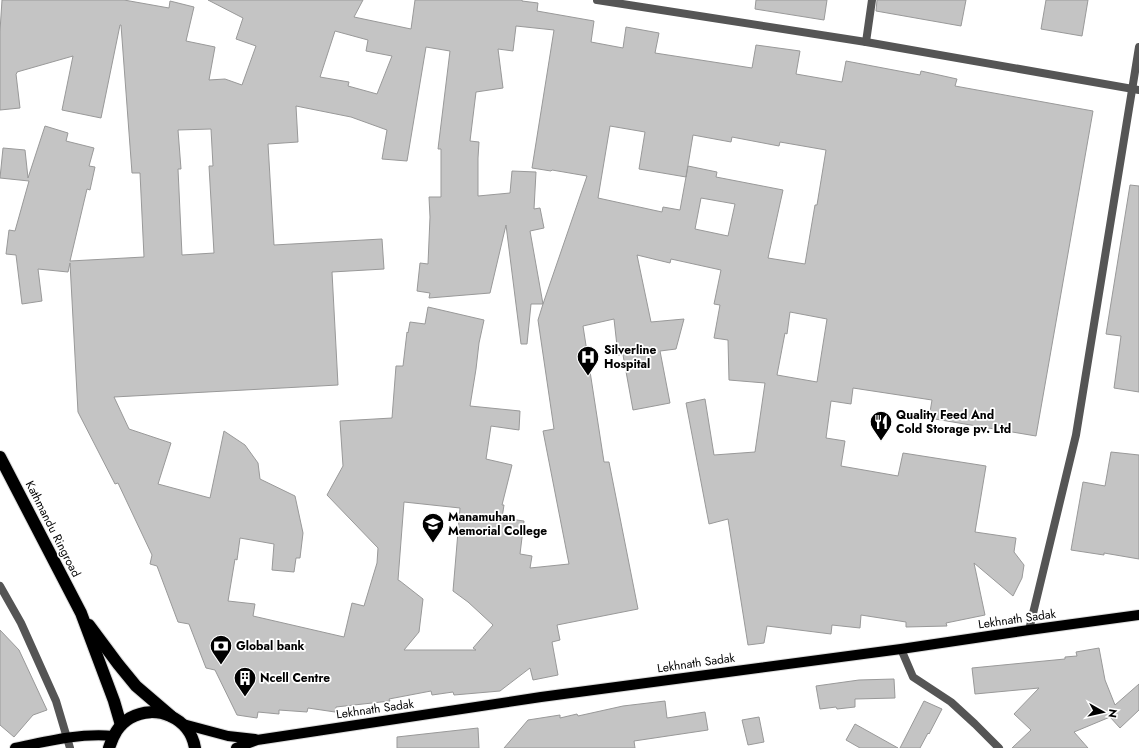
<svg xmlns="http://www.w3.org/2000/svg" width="1139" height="748" font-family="Jost,sans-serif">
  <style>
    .building { fill: #c4c4c4; stroke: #999; fill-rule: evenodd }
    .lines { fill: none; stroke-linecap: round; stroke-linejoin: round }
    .primary-casing { stroke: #dbdbdb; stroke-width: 12 }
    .highway-casing { stroke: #dbdbdb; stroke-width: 14 }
    .street { stroke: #555; stroke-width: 8 }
    .primary { stroke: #000; stroke-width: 10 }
    .highway { stroke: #000; stroke-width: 12 }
    .labels { text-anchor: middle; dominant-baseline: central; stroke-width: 3.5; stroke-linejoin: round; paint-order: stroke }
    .poi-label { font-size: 12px; font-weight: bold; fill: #000; stroke: #fff; text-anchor: start }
    .street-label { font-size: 12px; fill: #000; stroke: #fff }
  </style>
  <rect width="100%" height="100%" fill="#fff"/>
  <!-- building -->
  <g class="building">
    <path d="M2 0H124L169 8 170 1 194 7 186 41 215 47 209 80 225 79 242 85 256 46 236 39 243 18 208 0H363L354 17 411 29 415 0H522V1L538 3 537 11 594 21 591 42 623 48 626 27 659 33 655 53 752 68 756 45 800 51 796 74 842 82 846 61 920 75 921 71 957 79 955 86 1093 111 1036 436 929 418 932 400 853 388 851 404 831 401 826 438 845 441 841 466 898 476 903 453 986 466 975 532 1016 538 1014 552 1024 565 1022 578 1013 596 974 563 985 615 946 623 947 626 906 627V622L861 615 860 628 832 625 831 634 767 626 764 643 748 645 728 519 709 524 686 403 705 399 714 455 755 452 765 383 729 380 728 340 714 338 720 305 714 304 721 270 671 259 670 263 637 255 651 322 684 319 676 349 660 351 670 403 633 410 623 355H618L614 319 583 326 604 462H609L638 609 557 625 560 640 552 642 558 675 533 680 530 668 500 691 454 695 453 692 432 695 431 691 389 699 390 701 336 707 335 712 308 708 307 712 279 710V714L258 712 257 718 237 715 215 670 206 668 189 624 178 622 157 566 150 564 152 555 118 483 115 484 78 412 70 263 68 272 38 269 42 301 22 304 16 255 6 254 9 230 15 231 29 181 0 178 3 148 25 150 28 178 45 126 68 133 66 141 94 148 89 166 95 167 90 190 87 189 70 261 144 257 140 173H132L121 25H120L101 118 62 110 73 56 17 72V73L16 74 20 108 0 110V31ZM516 26 554 30 532 168 551 171 552 170 587 176 543 304 530 231 544 228 540 208 534 209 536 172 512 171 510 193 478 196V158L479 142 470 141 476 92 503 88 498 49 513 51ZM335 31 368 40 366 51 392 56 377 94 348 86 349 82 320 77ZM426 47 450 51 438 149H441V197H429L430 217 428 264 420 263 417 291 430 293 429 298 490 293 506 225 521 344H527L531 304H543L538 320 554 429 543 431 569 564 530 568 532 556 520 554 524 521 502 518 504 505H502L512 465 486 459 491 426 519 430 520 411 470 406 476 369 479 343 484 320 428 307 425 324 410 322 408 333 407 332 403 366H396L392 418 340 421 343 466 327 495 378 548 377 563 364 606 352 603 344 637 253 616 255 604 228 601 235 559 237 560 240 538 274 544 272 570 294 572 296 558H300L303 533 295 496 260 479 258 463 245 445 224 431 210 498 158 484 171 443 129 429 114 397 338 385 332 272 384 269 382 239 274 245 268 144 298 142 296 106 351 117 387 130 382 159 407 161ZM610 126 645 132 639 169 686 177 693 135 731 142 732 137 779 146 780 142 826 150 817 205H815L805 264 768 258 783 190 716 177 717 172 688 166 680 210 663 207 662 212 598 198ZM211 129 213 166H209L214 253 182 255 178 169H181L178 130ZM701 198 735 204 728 236 695 229ZM790 312 827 319 817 382 777 375 785 333 787 334ZM404 502 460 508 453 591 468 602 493 625 473 648 476 650H404L419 632 423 599 400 581 398 580Z"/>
    <path d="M756 0H827L824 20 755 9Z"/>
    <path d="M877 0H966L961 26 876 11Z"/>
    <path d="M1046 0H1088L1082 36 1041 29Z"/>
    <path d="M1130 185 1139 186V392L1114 388 1121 336 1106 334Z"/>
    <path d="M1111 452 1139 455V559L1104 553V555L1071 550 1083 482 1105 486Z"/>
    <path d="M0 630 19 650 47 710 33 715 14 737 0 725Z"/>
    <path d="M1099 648 1105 680 1115 705 1139 684V710L1120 728 1110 717 1074 732 1088 748H1012L1031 730 1014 714 1039 688 975 694 972 668 1065 659V657L1077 656 1076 652Z"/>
    <path d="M894 679 895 698 855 699V707L837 709 836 707 820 709 816 686 859 680Z"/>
    <path d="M665 701 667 718 705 712 708 730 634 741 635 748H504L528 720 560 715V718L577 714 578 716 623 706Z"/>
    <path d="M924 701 942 709 929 734 928 733 920 748H900Z"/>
    <path d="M759 717 764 742 748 745 742 720Z"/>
    <path d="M855 724 898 748H860L846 740Z"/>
    <path d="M478 728 479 748H397V737Z"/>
  </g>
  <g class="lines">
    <!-- primary casing -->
    <g class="primary-casing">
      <g id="primary">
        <path d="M183 724 228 736 255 739"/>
        <path d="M15 748C48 741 80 733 113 736"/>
        <path d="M236 748 257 740 541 697 901 649 1029 630 1139 615"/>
      </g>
    </g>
    <!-- highway casing -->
    <g class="highway-casing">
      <g id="highway">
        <path d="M0 457 81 613 114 701 121 725"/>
        <path d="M89 625 118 664 136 686 171 716"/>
        <path d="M109 748C113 736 118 725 130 718 156 703 190 718 195 748"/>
      </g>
    </g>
    <!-- street -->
    <g class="street">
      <path d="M597 0 866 42 1139 90"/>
      <path d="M866 42 872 0"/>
      <path d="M0 586 21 623 56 701 70 748"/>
      <path d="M1029 630 1076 435 1139 47"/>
      <path d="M901 649 913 677 951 702 975 724 999 748"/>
    </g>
    <!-- primary -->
    <use href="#primary" class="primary"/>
    <!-- highway -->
    <use href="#highway" class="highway"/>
  </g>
  <!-- icons -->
  <defs>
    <g id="hospital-pin" transform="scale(1.15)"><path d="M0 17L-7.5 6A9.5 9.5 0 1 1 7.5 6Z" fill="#000" stroke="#fff"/><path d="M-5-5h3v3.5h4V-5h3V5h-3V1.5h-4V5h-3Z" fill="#fff"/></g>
    <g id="restaurant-pin" transform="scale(1.15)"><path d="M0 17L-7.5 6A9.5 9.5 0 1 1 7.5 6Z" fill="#000" stroke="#fff"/><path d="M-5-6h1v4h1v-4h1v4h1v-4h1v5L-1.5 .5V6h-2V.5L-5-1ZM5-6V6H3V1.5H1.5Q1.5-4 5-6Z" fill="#fff"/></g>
    <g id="school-pin" transform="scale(1.15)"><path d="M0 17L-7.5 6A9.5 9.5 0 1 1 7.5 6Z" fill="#000" stroke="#fff"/><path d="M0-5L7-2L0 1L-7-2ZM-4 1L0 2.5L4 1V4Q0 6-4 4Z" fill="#fff"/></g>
    <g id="bank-pin" transform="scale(1.15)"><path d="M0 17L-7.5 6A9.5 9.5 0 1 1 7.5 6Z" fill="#000" stroke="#fff"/><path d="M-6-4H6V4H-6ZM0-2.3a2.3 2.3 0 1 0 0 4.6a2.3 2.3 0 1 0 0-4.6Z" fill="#fff"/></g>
    <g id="building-pin" transform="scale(1.15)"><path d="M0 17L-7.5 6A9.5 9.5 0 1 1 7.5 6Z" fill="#000" stroke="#fff"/><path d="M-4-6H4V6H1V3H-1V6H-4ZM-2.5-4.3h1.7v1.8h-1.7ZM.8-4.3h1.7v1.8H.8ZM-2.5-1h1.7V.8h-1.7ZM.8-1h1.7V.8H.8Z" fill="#fff"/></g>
  </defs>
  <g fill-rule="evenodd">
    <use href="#hospital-pin" x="588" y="357"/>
    <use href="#restaurant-pin" x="881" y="422"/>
    <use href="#school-pin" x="433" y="524"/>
    <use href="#bank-pin" x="221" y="646"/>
    <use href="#building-pin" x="245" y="678"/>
  </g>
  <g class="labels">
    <!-- poi labels -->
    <g class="poi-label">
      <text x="604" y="350">Silverline<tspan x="604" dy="14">Hospital</tspan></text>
      <text x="896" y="415">Quality Feed And<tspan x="896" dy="14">Cold Storage pv. Ltd</tspan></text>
      <text x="448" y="517">Manamuhan<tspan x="448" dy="14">Memorial College</tspan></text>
      <text x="236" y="646">Global bank</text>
      <text x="260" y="678">Ncell Centre</text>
    </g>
    <!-- street labels -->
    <g class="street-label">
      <text transform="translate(53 529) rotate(63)">Kathmandu Ringroad</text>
      <text transform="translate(1017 619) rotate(-8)">Lekhnath Sadak</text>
      <text transform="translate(696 663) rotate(-8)">Lekhnath Sadak</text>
      <text transform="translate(375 709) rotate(-8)">Lekhnath Sadak</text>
    </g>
  </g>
  <!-- north arrow -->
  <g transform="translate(1103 712) rotate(98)" stroke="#ffffff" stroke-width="3" paint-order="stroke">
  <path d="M0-3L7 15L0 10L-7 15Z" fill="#000000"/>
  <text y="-6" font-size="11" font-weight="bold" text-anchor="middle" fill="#000000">N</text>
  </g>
</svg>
